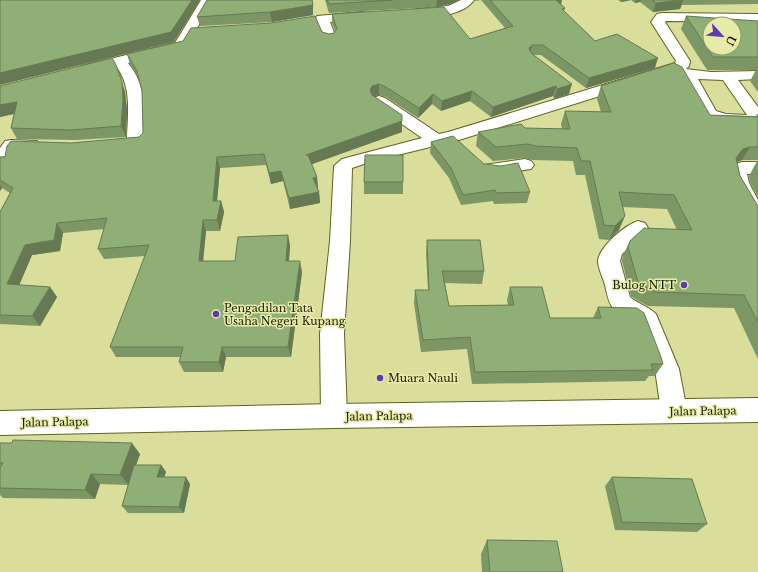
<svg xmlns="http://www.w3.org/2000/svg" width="758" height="572" font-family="'Libre Baskerville',serif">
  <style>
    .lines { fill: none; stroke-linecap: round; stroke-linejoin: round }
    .minor-casing { stroke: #606221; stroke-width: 2 }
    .major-casing { stroke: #606221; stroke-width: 2 }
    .minor { fill: #fff; fill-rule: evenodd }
    .major { fill: #fff; fill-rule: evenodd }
    .wall { fill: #7c9665 }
    .shaded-wall { fill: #657a53 }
    .building { fill: #90af76; stroke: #657a53; fill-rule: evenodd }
    .poi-dot { fill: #5e3ab2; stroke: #e7eba8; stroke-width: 1.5 }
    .labels { text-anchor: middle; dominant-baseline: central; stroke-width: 3; stroke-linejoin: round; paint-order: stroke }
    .poi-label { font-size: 11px; fill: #1d1e04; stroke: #e7eba8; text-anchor: start }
    .street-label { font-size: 11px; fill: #1d1e04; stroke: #e7eba8 }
  </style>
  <rect width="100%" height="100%" fill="#dade9b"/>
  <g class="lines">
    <!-- minor casing -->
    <g class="minor-casing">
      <g id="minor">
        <path d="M201 0H213L185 49 128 63C148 87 144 114 145 143L142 147C131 149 116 151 105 149L102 145 105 141 127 139C128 113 132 87 116 66L87 73 82 72 80 69 82 66 175 43Z"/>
        <path d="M461 0H474C464 15 430 20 413 16L412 13 413 10 418 9 448 6Z"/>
        <path d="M362 12 367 13 368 16 367 19 330 22 336 38 334 41 329 42 324 41 315 19 317 16Z"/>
        <path d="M662 13 758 14V22L666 21 665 22 690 61 689 66 686 69 711 72 758 71V79L738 80 758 107V123C745 126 713 127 704 116 695 107 689 89 683 78L672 76 670 74 459 140 373 161 352 168 350 241 344 334 347 416 343 424 334 428 325 424 321 416 320 334 330 241 334 166 342 159 422 138 373 104 371 101 373 98 379 96 385 98 439 134 448 132 675 63 676 61 651 22 657 14ZM698 79 723 80 747 115 726 114 716 111Z"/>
        <path d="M11 140 37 141 40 145 37 149 16 150 10 159 0 162V148L5 141Z"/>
        <path d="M525 159 531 161 534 165 531 169 490 175 484 173 481 169 484 165Z"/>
        <path d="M742 162H758V174H747L749 183 758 200V222L751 220 733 189 729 172 736 164Z"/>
        <path d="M638 221 645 223 648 228 645 233 622 254 620 261 630 297C638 304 648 306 656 314L679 369 687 411 683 419 674 423 665 419 661 411 655 369 638 325C631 317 620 316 613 308 608 302 607 293 605 285 603 278 598 268 598 261 599 247 625 225 638 221Z"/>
      </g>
    </g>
    <!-- major casing -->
    <g class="major-casing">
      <path id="major" d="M758 398V422L334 428 0 435V411L334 404Z"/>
    </g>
    <!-- minor -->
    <use href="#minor" class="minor"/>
    <!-- major -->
    <use href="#major" class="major"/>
  </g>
  <!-- wall -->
  <g class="wall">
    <path d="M207 0H313L312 2 313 15 272 22 200 26 197 17Z"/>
    <path d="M325 0H458L454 3 436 7 329 13Z"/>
    <path d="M475 0H562L561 4 565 8 564 11 595 41 655 68 586 88 541 55H533L569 94 554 99 553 96 491 117 470 101 441 111 432 104 418 118 386 97 379 95 374 96 402 121V132L311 164 317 177 318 188H317L319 192 320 203 290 209 283 181 271 184 266 165 220 168 217 201H221L224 212 220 231H206L203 261H235L290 245 289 261 302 272 291 357H226L223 372H184L179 362 181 357H116L110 347 145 256 104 259 98 249 104 229 63 233 60 251 32 255 19 285 50 287 57 297 40 326 0 324V212L10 193 2 188 0 191V157L71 143 139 137 143 133 142 91 139 78 130 64 127 54 322 32 329 34 334 33 335 31 332 23V14L470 39 505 28 481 0 475 1Z"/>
    <path d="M618 0H758V4L682 5 680 9 653 12 640 2 635 3 631 0 621 2Z"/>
    <path d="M686 16 758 21V92L750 81 756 70H707L681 29Z"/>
    <path d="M120 75 125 92 127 110 126 137 76 140 17 139 11 128 14 114 0 117V86Z"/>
    <path d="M601 86 710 115 756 116 757 114H758V160H742L737 162 740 176 758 206V359L734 308 648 306 637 300 631 296 622 261 623 255 630 241 677 230 667 209 623 207 619 230 609 240 599 239 585 175H576L573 161 532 160 525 158 493 161 476 146 478 132 525 128 562 129 561 124 565 111 601 112 597 99Z"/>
    <path d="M431 142 484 164 530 192 527 203 494 204 493 201 461 205 449 178 430 153Z"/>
    <path d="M757 161H758V197L750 182 749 176Z"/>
    <rect x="364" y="182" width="39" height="12"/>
    <path d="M427 240 484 271 482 284 445 283 449 306 508 305 507 300 510 287 550 318H593L598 307 663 364 655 376H649L645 381 472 384 467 349 421 352 414 303 415 290H428L426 253Z"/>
    <path d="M0 443 140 454 136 465H161L166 472 164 477 190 484 184 513H128L122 506 128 485 100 484 95 499 3 498 0 495Z"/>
    <path d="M612 477 707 524 697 532 615 530 605 486Z"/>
    <path d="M487 540 563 572H482L481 554Z"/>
  </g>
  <!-- shaded-wall -->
  <g class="shaded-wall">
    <path d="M192 0H200L174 42 0 85V73Z"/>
    <path d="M437 0H458L454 3 436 7Z"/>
    <path d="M556 0H562L560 8Z"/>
    <path d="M622 0H631L621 2Z"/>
    <path d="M636 0H641L640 2 635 3Z"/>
    <path d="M683 0 680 9 653 12 656 3Z"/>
    <path d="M313 5V15L272 22 270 12Z"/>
    <path d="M532 45 530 55 529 48Z"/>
    <path d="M658 58 655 68 586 88 589 78Z"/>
    <path d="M116 65 125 92 127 110 126 137 121 126Z"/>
    <path d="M379 84V95L373 97 370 90 372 86Z"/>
    <path d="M572 84 569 94 554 99 557 89Z"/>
    <path d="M556 86 553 96 491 117 493 107Z"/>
    <path d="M472 91 470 101 441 111 442 101Z"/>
    <path d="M433 94 432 104 418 118 419 108Z"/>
    <path d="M17 102 22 112 0 117V105Z"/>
    <path d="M402 121V132L307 166 306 155Z"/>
    <path d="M750 147 742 160 735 163 736 158 743 149Z"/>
    <path d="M217 157 220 168 216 212 213 201Z"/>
    <path d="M281 171 283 181 271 184 269 173Z"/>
    <path d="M317 177 318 188 314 189 313 178Z"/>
    <path d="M0 185 2 188 0 191Z"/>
    <path d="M319 192 320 203 290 209 289 198Z"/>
    <path d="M221 201 224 212 220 231 217 220Z"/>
    <path d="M625 216 619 230 609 240 615 226Z"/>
    <path d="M203 220 206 231 202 272 199 261Z"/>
    <path d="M57 223 63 233 60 251 32 255 15 295 7 284 25 245Z"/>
    <path d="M288 235 290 245 288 272 286 261Z"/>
    <path d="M300 261 302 272 291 357 288 347Z"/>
    <path d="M50 287 57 297 40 326 32 316Z"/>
    <path d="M222 347 226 357 223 372 219 362Z"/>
    <path d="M132 443 140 454 129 485 120 475Z"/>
    <path d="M161 465 166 472 162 484 157 477Z"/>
    <path d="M91 474 100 484 95 499 85 490Z"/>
    <path d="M186 477 190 484 184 513 179 507Z"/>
  </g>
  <!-- building -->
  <g class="building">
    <path d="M0 0H192L171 32 0 73Z"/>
    <path d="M207 0H312L313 5 270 12 197 17Z"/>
    <path d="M327 0H393L329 4Z"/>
    <path d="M490 0H556L565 8 562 9 595 41 617 34 658 58 589 78 543 45H532L529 48 531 53 572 84 557 89 556 86 493 107 472 91 442 101 433 94 419 108 386 87 379 84 372 86 370 90 372 95 402 115V121L306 155H308L317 177 313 178 319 192 289 198 281 171 269 173 264 154 217 157 213 201H221L217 220H203L199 261H235L238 237 288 235 286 261H300L288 347H222L219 362H179L183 347H110L149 245 98 249 107 218 57 223 54 240 25 245 7 284 50 287 32 316 0 315V212L13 188 0 180V157H5L7 146 11 141 71 143 139 137 143 133 142 91 137 71 127 54 183 41 191 28 271 23 315 16 322 32 329 34 334 33 337 29 332 14 444 7 470 39 513 26Z"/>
    <path d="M652 0H681L656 3Z"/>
    <path d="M686 16 758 21V57H713ZM710 24H734V48H710Z"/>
    <path d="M112 58 116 65 122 82 123 100 121 126 71 130 11 128 17 102 0 105V86Z"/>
    <path d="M674 63 682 67 710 115 758 117V147H750L743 149 736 158 740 176 758 206V322L744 295 656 292 644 286 638 282 628 247 630 241 644 228 692 230 674 195 619 192 625 216 615 226 604 225 590 161H581L577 148 536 146 528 144 496 147 478 132 521 124 525 128 570 129 565 111 611 112 601 86Z"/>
    <path d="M453 136 484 164 501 166 518 163 530 192 496 193 495 190 463 195 451 168 431 142Z"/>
    <path d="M365 155H403V182H364Z"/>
    <path d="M427 240H480L484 271H442L449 306 514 305 510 287H542L550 318H601L598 307 637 308 644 313 661 357 663 364H651L653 370 475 372 470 337 423 340 415 290H429Z"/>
    <path d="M13 440 132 443 120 475 91 474 85 490 0 488V468L3 463H0V443H12Z"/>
    <path d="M134 465H161L157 477H186L179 507 122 506Z"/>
    <path d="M612 477 692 479 707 524 622 522Z"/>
    <path d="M487 540 557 541 563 572H490Z"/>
  </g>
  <!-- markers -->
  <g class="poi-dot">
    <circle cx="684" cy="285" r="4"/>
    <circle cx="216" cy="314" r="4"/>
    <circle cx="380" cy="378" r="4"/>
  </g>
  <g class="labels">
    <!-- poi labels -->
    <g class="poi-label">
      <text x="676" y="285" text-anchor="end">Bulog NTT</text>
      <text x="224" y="308">Pengadilan Tata<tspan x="224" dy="13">Usaha Negeri Kupang</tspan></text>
      <text x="388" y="378">Muara Nauli</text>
    </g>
    <!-- street labels -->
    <g class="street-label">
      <text transform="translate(703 411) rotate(-1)">Jalan Palapa</text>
      <text transform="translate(379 416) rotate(-1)">Jalan Palapa</text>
      <text transform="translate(55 422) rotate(-1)">Jalan Palapa</text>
    </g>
  </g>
  <!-- north arrow -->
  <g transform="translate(722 36) rotate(117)"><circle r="19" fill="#e7eba8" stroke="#969966"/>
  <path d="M0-3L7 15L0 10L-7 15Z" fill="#5e3ab2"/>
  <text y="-6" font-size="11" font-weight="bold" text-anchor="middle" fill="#1d1e04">U</text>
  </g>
</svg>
